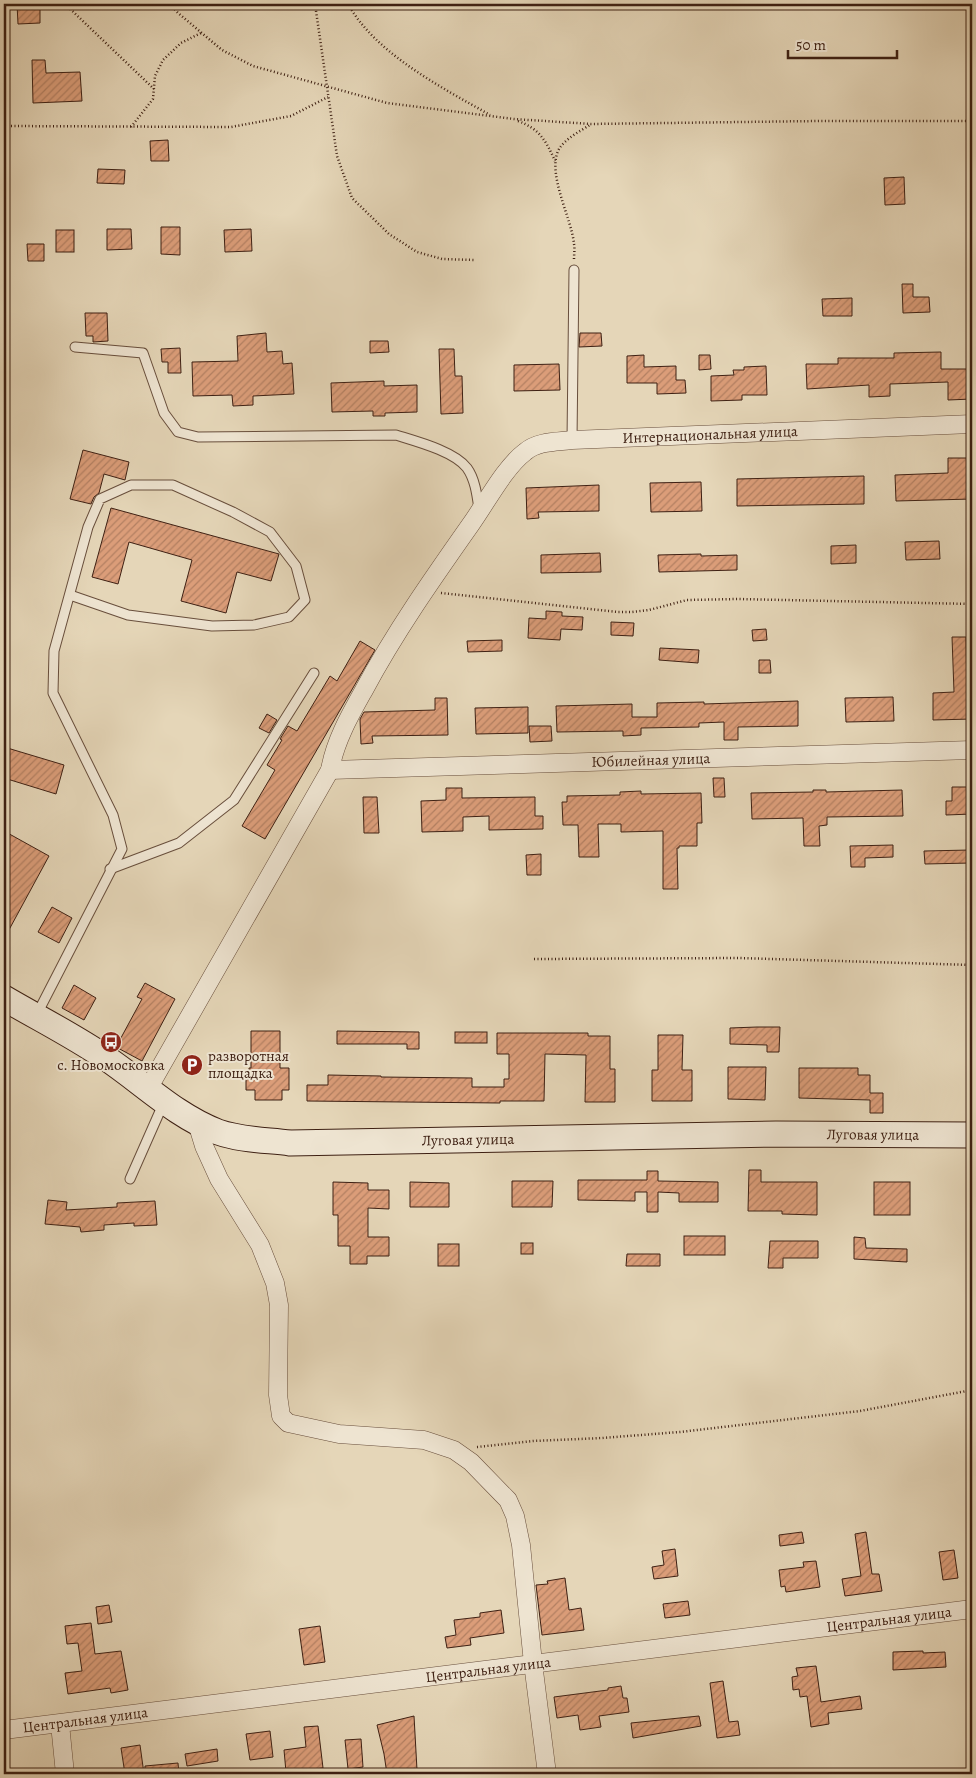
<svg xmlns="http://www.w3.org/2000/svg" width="976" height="1778" font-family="Alegreya,serif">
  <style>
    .building { fill: url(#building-hatch); stroke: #3e2013 }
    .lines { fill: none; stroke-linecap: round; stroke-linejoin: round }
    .lane-casing { stroke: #684e3c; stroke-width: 11 }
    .street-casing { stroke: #684e3c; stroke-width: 19 }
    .secondary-casing { stroke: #3e2013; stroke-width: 27 }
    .path { stroke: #3e2013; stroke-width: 2.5; stroke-dasharray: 1 2.5; stroke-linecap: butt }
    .lane { stroke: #eee4d1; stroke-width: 9 }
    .street { stroke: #eee4d1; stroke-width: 18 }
    .secondary { stroke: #eee4d1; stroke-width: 25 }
    .labels { text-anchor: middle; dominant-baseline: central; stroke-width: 4; stroke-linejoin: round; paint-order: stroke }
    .street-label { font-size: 15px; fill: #3e2013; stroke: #eee4d1 }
    .poi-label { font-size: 15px; fill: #3e2013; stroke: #eee4d1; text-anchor: start }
  </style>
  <defs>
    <pattern id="building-hatch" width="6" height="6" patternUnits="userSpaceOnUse" patternTransform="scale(1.25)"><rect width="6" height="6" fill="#db9d79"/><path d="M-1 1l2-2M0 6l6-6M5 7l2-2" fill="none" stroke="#b38062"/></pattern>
  </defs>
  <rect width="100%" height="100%" fill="#e5d6b8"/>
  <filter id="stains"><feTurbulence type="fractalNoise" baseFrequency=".004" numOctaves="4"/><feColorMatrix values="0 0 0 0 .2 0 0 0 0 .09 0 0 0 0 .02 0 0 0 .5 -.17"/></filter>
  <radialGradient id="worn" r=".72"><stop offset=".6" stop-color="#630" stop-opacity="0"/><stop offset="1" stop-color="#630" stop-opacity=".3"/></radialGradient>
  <!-- building -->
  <g class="building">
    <path d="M17 4H40V23L18 24Z"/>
    <path d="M32 60H45L46 73 80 72 82 101 33 103Z"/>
    <path d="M168 140 169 161H151L150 141Z"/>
    <path d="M98 169 125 170 124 184 97 183Z"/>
    <path d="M904 177 905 204 885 205 884 178Z"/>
    <path d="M161 227H180V255L161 254Z"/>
    <path d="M107 229H131L132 249 107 250Z"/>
    <path d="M251 229 252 251 225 252 224 230Z"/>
    <rect x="56" y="230" width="18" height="22"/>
    <path d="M27 244H44V261H28Z"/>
    <path d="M902 284H913V297H929L930 312 903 313Z"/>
    <path d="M852 298V316H823L822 299Z"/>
    <path d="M85 313H107L108 341 93 342V336H86Z"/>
    <path d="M266 333 267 352 282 351 283 364 292 363 294 394 253 396V405L233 406 232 395 193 396 192 362 238 361 237 336Z"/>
    <path d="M580 333H601L602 346 579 347Z"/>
    <path d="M370 341H388L389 352 370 353Z"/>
    <path d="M180 348 181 373H168V362H162L161 349Z"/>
    <path d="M439 349H454L455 376H462L463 413 441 414Z"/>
    <path d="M941 352V369H972V399L948 400V382L890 384V396L869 397V385L807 389 806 364H838V358H894V353Z"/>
    <path d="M644 355V367L676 366V380H685L686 393 657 394V383H627V356Z"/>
    <path d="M699 355H710L711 369 699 370Z"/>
    <path d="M559 364 560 390 514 391V365Z"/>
    <path d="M766 366 767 395H742V400L711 401V376L734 375 733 370H744V367Z"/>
    <path d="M384 381V386L417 385V412L385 413V416H373V411L332 412 331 383Z"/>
    <path d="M83 450 129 462 125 480 104 474 99 493 94 497 91 504 70 499Z"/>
    <path d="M948 458H972V499L896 501 895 475 948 473Z"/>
    <path d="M864 476V504L737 506V479Z"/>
    <path d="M701 482 702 511 651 512 650 483Z"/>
    <path d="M599 485V511L538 512 539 518 527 519 526 488Z"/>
    <path d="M111 508 279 554 271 581 237 572 226 613 181 601 192 560 129 542 118 584 92 577Z"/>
    <path d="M939 541 940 559 906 560 905 542Z"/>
    <path d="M856 545V563L831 564V546Z"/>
    <path d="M600 553 601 572 541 573V555Z"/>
    <path d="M701 554V556L737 555V570L659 572 658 555Z"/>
    <path d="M546 611 562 612V616L583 617 582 630 561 629 560 640 528 638 529 618 546 619Z"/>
    <path d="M611 622 634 623 633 636 611 635Z"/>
    <path d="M766 629 767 640 753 641 752 630Z"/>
    <path d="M952 637H966L967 692H972V719L933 720V693L954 692Z"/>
    <path d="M502 640V651L468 652 467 641Z"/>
    <path d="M360 641 375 650 265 839 242 826 275 770 267 765 282 740 280 739 288 726 297 731 330 676 337 681Z"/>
    <path d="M660 648 699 650 698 663 659 660Z"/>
    <path d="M759 660H770L771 673H759Z"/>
    <path d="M893 697 894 721 846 722 845 698Z"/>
    <path d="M435 698H447L448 735 372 736 373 743 361 744 360 719 364 712 435 710Z"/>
    <path d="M798 701V726L738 727V740H724V722L699 723V727L641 728V735L623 736V731L557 732 556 706 632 704V717H657V703L704 702V704Z"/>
    <path d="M528 707V733L476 734 475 708Z"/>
    <path d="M267 714 277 720 269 733 259 728Z"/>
    <path d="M529 726H551L552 741 530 742Z"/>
    <path d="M4 747 64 765 56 794 4 778Z"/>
    <path d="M713 778H724L725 797H714Z"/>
    <path d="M952 787H972V814L946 815V801H952Z"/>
    <path d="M446 788H462V798L535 797V816H543V829L489 830V816L463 817V831L422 832 421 801 446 800Z"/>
    <path d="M813 790H826V792L902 790 903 816 827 817V825L819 826 820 846H804L803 818 752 819 751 793 813 792Z"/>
    <path d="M641 791V794L701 793 702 823H697V846H679V848H677L678 889H663V831L621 832V824H598L599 857H579L578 825H563L562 802H567V796L620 795V792Z"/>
    <path d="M363 797H377L379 833H364Z"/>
    <path d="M4 831 49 856 4 939Z"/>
    <path d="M893 845V857L865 858V867H851L850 846Z"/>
    <path d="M970 850 971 863 925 864 924 851Z"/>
    <path d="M541 854V875H527L526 855Z"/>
    <path d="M52 907 72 918 59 943 38 932Z"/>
    <path d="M145 983 175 999 142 1061 116 1047 142 999 137 997Z"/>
    <path d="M74 985 96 998 84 1020 62 1008Z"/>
    <path d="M757 1027H780L779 1052H767V1045L730 1044V1028Z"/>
    <path d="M251 1031H280V1068H289V1090H282V1100H255V1090H246V1079H249V1068H251Z"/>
    <path d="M337 1031 419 1032V1049H407V1044H337Z"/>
    <rect x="455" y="1032" width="32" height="11"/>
    <path d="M497 1033H588V1036H610V1069H615V1102H585L586 1055 545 1054 544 1101H500V1103L307 1101V1085H328V1075L381 1076V1077L472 1078V1087H504V1079H509V1054H497Z"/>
    <path d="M658 1035H683L682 1070H692V1101H652V1070H658Z"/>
    <path d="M728 1067H766L765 1100 728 1099Z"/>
    <path d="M799 1068H858V1075H870V1093H883V1113H870V1100L799 1098Z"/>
    <path d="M749 1170H761V1182H817V1215L782 1214V1211H748Z"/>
    <path d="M647 1171H658V1181L718 1182V1202H679V1193L658 1192V1212H647V1192H635V1201L578 1200V1180H647Z"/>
    <path d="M512 1181H553L552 1207H512Z"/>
    <path d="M333 1182 368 1183V1190H389V1209L368 1208V1237H389V1256H367V1264H350V1246H338V1215H333Z"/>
    <path d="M410 1182 449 1183V1207H410Z"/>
    <rect x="874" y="1182" width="36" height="33"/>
    <path d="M48 1200 67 1202 66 1210 117 1207V1203L155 1201 157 1225 134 1226V1223L104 1225V1230L81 1232 80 1227 45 1224Z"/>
    <rect x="684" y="1236" width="41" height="19"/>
    <path d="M854 1237 865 1238 866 1248 907 1249V1262L854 1259Z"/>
    <path d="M770 1241H818V1258H783V1268H768Z"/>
    <rect x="521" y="1243" width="12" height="11"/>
    <rect x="438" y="1244" width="21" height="22"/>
    <path d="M627 1254H660V1266H626Z"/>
    <path d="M802 1532 804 1543 780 1546 779 1535Z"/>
    <path d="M866 1532 872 1574H879L882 1591 845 1596 842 1579 861 1576 855 1534Z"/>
    <path d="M675 1549 678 1576 654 1579 652 1567 664 1565 662 1551Z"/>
    <path d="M954 1550 958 1578 943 1580 939 1552Z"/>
    <path d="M816 1561 820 1587 786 1592 785 1586 781 1587 779 1570 804 1567 803 1562Z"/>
    <path d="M565 1578 569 1610 581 1608 584 1630 542 1635 536 1585 548 1584 547 1581Z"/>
    <path d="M688 1601 690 1615 665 1618 663 1604Z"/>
    <path d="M109 1605 112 1622 98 1624 96 1607Z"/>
    <path d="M501 1610 504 1633 470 1638 471 1645 447 1648 445 1637 456 1635 454 1620 480 1617V1613Z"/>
    <path d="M91 1623 95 1654 121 1651 128 1690 111 1693 110 1688 68 1694 65 1673 82 1671 78 1643 67 1644 65 1626Z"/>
    <path d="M320 1626 325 1662 304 1665 299 1629Z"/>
    <path d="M923 1651V1653L945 1652 946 1667 893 1670V1652Z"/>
    <path d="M816 1666 821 1702 860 1696 862 1709 828 1713 829 1724 811 1727 807 1696 800 1697 799 1689 793 1690 792 1677 798 1676 796 1668Z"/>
    <path d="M723 1681 729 1722 738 1721 740 1735 717 1738 710 1683Z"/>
    <path d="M621 1686 623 1698H627L629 1712 599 1716 601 1727 580 1730 578 1715 557 1718 554 1697 608 1690V1688Z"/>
    <path d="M414 1716 417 1770 404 1772V1774H387L384 1754 377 1725Z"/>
    <path d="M699 1716 701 1726 633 1738 631 1723Z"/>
    <path d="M318 1726 323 1768 286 1772 284 1750 306 1747 304 1727Z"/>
    <path d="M270 1731 273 1757 250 1760 246 1734Z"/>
    <path d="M361 1739 363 1767 348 1769 345 1740Z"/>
    <path d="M140 1745 144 1774H125L121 1748Z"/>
    <path d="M217 1749 218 1761 187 1766 185 1754Z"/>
    <path d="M178 1763 179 1774H145V1766Z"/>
  </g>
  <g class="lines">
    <!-- lane casing -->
    <g class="lane-casing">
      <g id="lane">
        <path d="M75 347 143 353 164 413 178 432 198 437 396 435C415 441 454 451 467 468 475 479 477 495 479 509"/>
        <path d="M572 440 574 270"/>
        <path d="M110 869 179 843 234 800 314 673"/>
        <path d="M36 1016 122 849 113 815 53 693 54 651 88 527 100 499 131 485H173L233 512 270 532 296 566 305 600 289 617 254 625 212 626 128 615 70 595"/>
        <path d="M130 1179 164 1102"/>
      </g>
    </g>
    <!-- street casing -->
    <g class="street-casing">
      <g id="street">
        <path id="s1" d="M330 770 972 750"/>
        <path id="s2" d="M148 1089 330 770C335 741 350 715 364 690 395 632 433 578 471 524 486 503 505 467 525 452 538 441 556 442 572 440L972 424"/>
        <path d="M197 1123 204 1146 219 1179 260 1245 275 1283 279 1305 278 1395 281 1416 288 1423 339 1434 424 1440 454 1450 471 1462 508 1500 515 1516 521 1545 533 1663 547 1774"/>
        <path d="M60 1724 65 1774"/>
        <path id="s3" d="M4 1730 972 1609"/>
      </g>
    </g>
    <!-- secondary casing -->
    <g class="secondary-casing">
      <g id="secondary">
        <path id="s4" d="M4 998C38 1018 74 1036 106 1058 143 1083 176 1116 218 1132 240 1140 267 1140 290 1143L776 1134 972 1135"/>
      </g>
    </g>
    <!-- path -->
    <g class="path">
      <path d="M65 4 154 89"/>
      <path d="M170 4 178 13 222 50 253 66 387 103 514 119 591 124 818 121H972"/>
      <path d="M315 4 337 156 352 198 389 234 417 252 442 259 474 260"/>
      <path d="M348 4C376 54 441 87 490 115"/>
      <path d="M518 121C540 129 546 141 555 161"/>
      <path d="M4 126 231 127 291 116 328 97"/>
      <path d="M131 127 153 99 155 76 163 60 181 43 201 33"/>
      <path d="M574 259C574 254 575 249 574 244 572 219 546 173 559 149 565 139 580 131 590 125"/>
      <path d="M441 593 618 612H632L649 610 687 600 738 599 972 604"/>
      <path d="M534 959 739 958 972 965"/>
      <path d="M477 1447 533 1441 602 1438 680 1432 860 1411 972 1390"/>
    </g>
    <!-- lane -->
    <use href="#lane" class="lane"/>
    <!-- street -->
    <use href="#street" class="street"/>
    <!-- secondary -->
    <use href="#secondary" class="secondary"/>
  </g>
  <!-- icons -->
  <defs>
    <g id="bus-disc" transform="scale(1.125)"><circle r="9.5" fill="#8f2418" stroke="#eee4d1"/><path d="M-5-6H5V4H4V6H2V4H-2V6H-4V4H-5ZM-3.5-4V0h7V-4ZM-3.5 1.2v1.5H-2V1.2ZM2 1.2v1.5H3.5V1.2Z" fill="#fff"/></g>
    <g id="parking-disc" transform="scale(1.125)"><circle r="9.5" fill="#8f2418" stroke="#eee4d1"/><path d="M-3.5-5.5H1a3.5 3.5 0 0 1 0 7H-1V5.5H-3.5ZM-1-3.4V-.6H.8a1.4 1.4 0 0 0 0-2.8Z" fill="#fff"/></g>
  </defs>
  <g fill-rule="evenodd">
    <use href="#bus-disc" x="111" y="1042"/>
    <use href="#parking-disc" x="192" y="1065"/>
  </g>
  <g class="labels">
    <!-- street labels -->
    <g class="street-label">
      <text stroke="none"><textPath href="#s2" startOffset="930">Интернациональная улица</textPath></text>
      <text stroke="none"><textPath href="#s1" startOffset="321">Юбилейная улица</textPath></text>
      <text stroke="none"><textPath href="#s4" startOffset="909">Луговая улица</textPath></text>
      <text stroke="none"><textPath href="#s4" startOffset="504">Луговая улица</textPath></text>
      <text stroke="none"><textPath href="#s3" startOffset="892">Центральная улица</textPath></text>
      <text stroke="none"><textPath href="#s3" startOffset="488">Центральная улица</textPath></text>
      <text stroke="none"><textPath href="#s3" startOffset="82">Центральная улица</textPath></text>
    </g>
    <!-- poi labels -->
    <g class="poi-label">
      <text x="208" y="1056">разворотная<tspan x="208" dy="17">площадка</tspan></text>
      <text x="111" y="1065" text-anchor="middle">с. Новомосковка</text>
    </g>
  </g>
  <!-- margin -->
  <rect width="976" height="1778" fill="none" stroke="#e5d6b8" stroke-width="20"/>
  <rect x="5" y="5" width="966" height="1768" fill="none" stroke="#3e2013" stroke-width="2.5"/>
  <rect x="10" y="10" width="956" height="1758" fill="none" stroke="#3e2013"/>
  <!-- scale -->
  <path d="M788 50v8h109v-8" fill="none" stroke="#3e2013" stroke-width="2.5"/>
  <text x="796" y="50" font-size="15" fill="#3e2013" stroke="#eee4d1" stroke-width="4" paint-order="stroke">50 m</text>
  <rect width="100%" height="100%" filter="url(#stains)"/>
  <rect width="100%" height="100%" fill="url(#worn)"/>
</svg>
